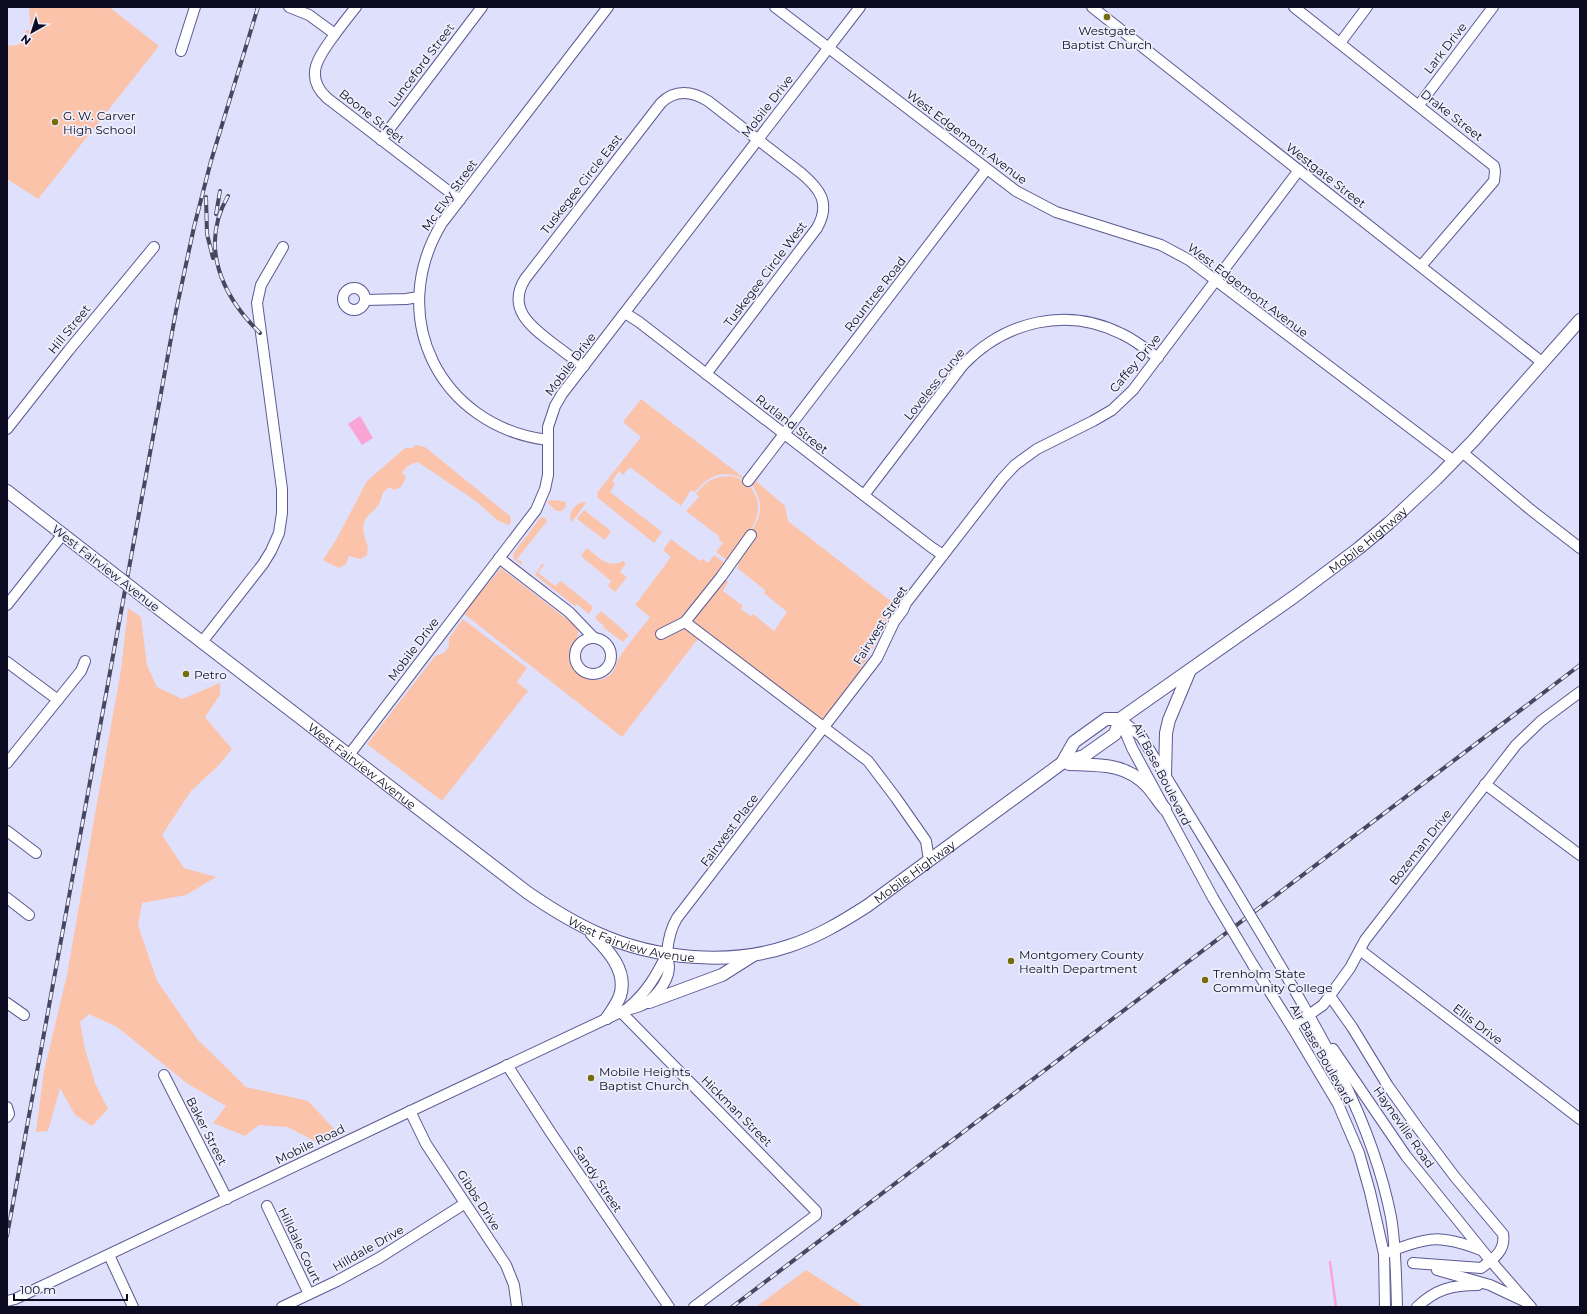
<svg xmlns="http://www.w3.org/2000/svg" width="1587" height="1314" font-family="Montserrat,sans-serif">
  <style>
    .green { fill: #fcc3ab }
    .water { fill: #faa4d6 }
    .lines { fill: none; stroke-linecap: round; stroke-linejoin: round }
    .stream { stroke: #faa4d6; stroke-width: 2.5 }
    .minor-casing { stroke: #5c5993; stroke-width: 12 }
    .major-casing { stroke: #5c5993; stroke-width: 14 }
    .minor { stroke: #fff; stroke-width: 10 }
    .major { stroke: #fff; stroke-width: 12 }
    .rail-casing { stroke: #494760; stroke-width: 4 }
    .rail { stroke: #eeeffc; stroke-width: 2.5; stroke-dasharray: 8; stroke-linecap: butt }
    .minor-bridge-casing { stroke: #5c5993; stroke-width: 12; stroke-linecap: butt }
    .major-bridge-casing { stroke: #5c5993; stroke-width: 14; stroke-linecap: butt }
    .minor-bridge { stroke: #fff; stroke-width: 10 }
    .major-bridge { stroke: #fff; stroke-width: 12 }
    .poi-dot { fill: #756d09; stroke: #eeeffc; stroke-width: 1.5 }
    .labels { text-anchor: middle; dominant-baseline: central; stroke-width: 3.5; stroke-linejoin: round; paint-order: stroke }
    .poi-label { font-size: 12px; fill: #0d0b22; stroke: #eeeffc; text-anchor: start }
    .street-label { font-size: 12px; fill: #0d0b22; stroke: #eeeffc }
  </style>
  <rect width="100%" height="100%" fill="#dfe0fb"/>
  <!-- green -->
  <g class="green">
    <path d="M29 7H109L159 46 38 199 7 179V46L18 45 22 42 26 30H31Z"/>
    <path d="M641 399 748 481C727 469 710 473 695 492L691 490 681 506 630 467 623 475 619 471 612 481 615 484 610 492 662 532 654 543 598 498 597 493 641 437 623 422Z"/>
    <path d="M416 445 425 447 510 516 511 523 508 525 497 520 477 502 418 462 409 465 402 472 406 478 401 487 394 490 389 487C380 495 384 493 380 502 373 515 360 516 364 534 366 545 369 542 367 555L361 559 349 556 346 564 339 568 323 560 336 540 367 481 405 448H412Z"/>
    <path d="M731 476C740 478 748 483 753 491 770 516 741 542 727 560L716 552 723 543 718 539 720 537 686 511 699 497 696 494C707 480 713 477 731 476Z"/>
    <path d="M756 481 785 506 788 521 896 605 865 663 826 718 821 720 704 631 622 737 463 613 501 568 577 627C582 641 568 649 572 665 574 670 582 677 588 679 594 680 599 681 605 678 616 673 615 664 620 656 629 643 640 630 650 617L635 605 671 557 663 550 671 539 700 561 703 559 708 563 714 555 730 567 722 577 728 582 723 591 743 606 741 609 751 616 753 614 774 631 787 612 764 593 765 590 737 568 739 565 735 562C740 551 745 541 751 531 763 514 763 502 752 485Z"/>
    <path d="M551 500 563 501 566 503V506L562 511H556L548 503V501Z"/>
    <path d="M582 502 586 503 572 522C566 515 575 504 582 502Z"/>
    <path d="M584 510 611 531 605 540 577 519Z"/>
    <path d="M541 517 545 518 547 521 517 559 522 562V565L514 559 513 554Z"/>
    <path d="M587 548C598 557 608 569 623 561L626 563 620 572 627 577 615 592 608 586 611 581 581 556Z"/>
    <path d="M542 564 544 565 538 573 555 586 561 581 593 607 589 614 577 604 575 606 535 575Z"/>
    <path d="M128 608 141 617 147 665 157 687 182 699 220 683V695L205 717 232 749 218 766 191 791 162 835 184 868 216 877 186 895 142 903 138 925 157 981 198 1040 246 1087 308 1101 336 1131 320 1144 288 1127 259 1125 245 1136 213 1123 226 1106 188 1084 117 1027 89 1014 80 1022 85 1049 95 1083 108 1109 92 1126 75 1115 60 1088 48 1131 36 1132 44 1071 67 975 94 820 121 670Z"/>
    <path d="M601 611 629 635 623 642 604 628V626L595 618Z"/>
    <path d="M463 619 527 668 517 682 528 691 442 801 367 744 435 656 444 653 449 646V638Z"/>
    <path d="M806 1270 864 1307H756Z"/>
  </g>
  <!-- water -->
  <path class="water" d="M360 416 373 438 362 445 348 424Z"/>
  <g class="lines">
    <!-- stream -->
    <path class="stream" d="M1330 1262 1336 1307"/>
    <!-- minor casing -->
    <g class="minor-casing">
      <g id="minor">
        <path d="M289 7 309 15 335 34"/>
        <path d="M356 7C348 17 340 27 333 37 318 57 304 77 327 98L460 200"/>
        <path d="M775 7 1016 191 1056 212 1161 245 1189 260 1454 461"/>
        <path d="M1092 7 1543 363"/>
        <path d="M1294 7 1494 166 1495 171 1494 181 1421 266"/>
        <path d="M1340 43 1367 7"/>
        <path d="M181 51 195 7"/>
        <path d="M1419 105 1493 7"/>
        <path d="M381 140 482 7"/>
        <circle cx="354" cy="299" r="11"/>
        <path d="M365 300 406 299 419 297"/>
        <path d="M625 313 639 322 931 547 943 555"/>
        <path d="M584 366C573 359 562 350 551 342 530 326 507 308 525 279L661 103C675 89 692 91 708 101L801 173C820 189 831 203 817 228L706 374"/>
        <path d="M7 429 69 350 154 247"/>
        <path d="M547 440C440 426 385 317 442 223L608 7"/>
        <path d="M1462 452 1531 510 1580 548"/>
        <path d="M748 481 986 170"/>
        <path d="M864 495 963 365C1005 321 1067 306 1122 334 1135 340 1146 349 1158 358"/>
        <path d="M499 558 569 612 594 638"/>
        <path d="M7 605 63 534"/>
        <path d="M685 622 868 761 896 798 926 841 929 860"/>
        <path d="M661 634 685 622 721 577 751 535"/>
        <circle cx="593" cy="656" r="18"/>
        <path d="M202 642 263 564 271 551 279 533 282 513V489L257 303 261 285 283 247"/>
        <path d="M7 662 58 700"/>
        <path d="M1120 719 1132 748 1213 898"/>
        <path d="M1121 720 1141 736 1231 883"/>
        <path d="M349 755 536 510 545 489 548 475V427L555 406 562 394 860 7"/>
        <path d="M7 763 81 671 85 661"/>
        <path d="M1485 784 1580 855"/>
        <path d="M7 831 36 853"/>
        <path d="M7 898 29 915"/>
        <path d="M1271 950C1321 1034 1372 1120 1391 1217 1396 1246 1396 1277 1397 1307"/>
        <path d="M1360 950 1580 1119"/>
        <path d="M1253 965 1292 1027 1338 1104 1359 1153 1370 1192 1384 1254 1385 1307"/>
        <path d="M1330 996 1352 1027 1388 1086 1418 1128 1455 1177 1503 1234C1506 1251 1493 1259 1481 1268L1413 1263"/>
        <path d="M7 1003 24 1015"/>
        <path d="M628 1008C647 992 656 976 667 954"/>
        <path d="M621 1012 816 1211V1215L808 1221 694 1307"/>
        <path d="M1292 1027 1323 1005 1350 968 1365 940 1516 745 1541 721 1580 692"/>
        <path d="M1333 1049 1406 1156 1490 1260 1531 1307"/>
        <path d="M507 1065 551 1133 669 1307"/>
        <path d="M164 1075 227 1199"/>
        <path d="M7 1107 9 1114 7 1117"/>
        <path d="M410 1111 426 1144 506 1265 514 1285 517 1307"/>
        <path d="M267 1206 309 1294"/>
        <path d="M1389 1252C1429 1236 1441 1235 1481 1250"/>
        <path d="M109 1255 133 1307"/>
        <path d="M1437 1270 1490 1285 1524 1301"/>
        <path d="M7 1301 15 1299C219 1203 421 1105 625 1010 630 1009 635 1008 640 1006 653 1001 668 983 669 968 669 963 667 958 667 953 668 941 671 928 677 918L877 658 894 622 903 610 906 603 1002 479 1015 465 1037 449 1093 421 1112 410 1133 390 1299 170"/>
        <path d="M282 1307 337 1281 379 1258 464 1204"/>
        <path d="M1417 1307C1436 1289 1452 1285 1478 1285"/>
      </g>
    </g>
    <!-- major casing -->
    <g class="major-casing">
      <g id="major">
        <path d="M7 491 101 564"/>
        <path id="s1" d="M146 599 528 893C550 908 574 923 599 934 655 959 730 966 789 946 817 937 842 922 867 906L1062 763 1084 756 1115 734 1120 719 1295 596 1359 548 1389 523 1436 479 1474 440 1580 320"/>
        <path d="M1062 763 1074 742 1106 719H1120"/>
        <path d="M1069 764C1099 765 1126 763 1148 787 1154 794 1159 802 1165 809"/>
        <path d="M1165 776 1166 733 1169 720 1190 670"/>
        <path d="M592 934C608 950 628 971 620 996 617 1004 612 1011 607 1018"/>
        <path d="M649 1002 722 975 752 956"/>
      </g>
    </g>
    <!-- minor -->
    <use href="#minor" class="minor"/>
    <!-- major -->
    <use href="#major" class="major"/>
    <!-- rail casing -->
    <g class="rail-casing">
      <g id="rail">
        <path d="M228 196C199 246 222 296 260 333"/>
        <path d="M206 197 207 234 213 258"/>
        <path d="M216 214 220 191"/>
        <path d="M7 1236 176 311 194 227 211 161 258 7"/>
        <path d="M732 1307 1580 665"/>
      </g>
    </g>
    <!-- rail -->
    <use href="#rail" class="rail"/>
    <!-- minor-bridge casing -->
    <g class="minor-bridge-casing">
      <g id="minor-bridge">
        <path d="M1231 883 1271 950"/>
        <path d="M1213 898 1253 965"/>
      </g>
    </g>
    <!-- major-bridge casing -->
    <g class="major-bridge-casing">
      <path id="major-bridge" d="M101 564 146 599"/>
    </g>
    <!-- minor-bridge -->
    <use href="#minor-bridge" class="minor-bridge"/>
    <!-- major-bridge -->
    <use href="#major-bridge" class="major-bridge"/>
  </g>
  <!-- markers -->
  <g class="poi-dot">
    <circle cx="1107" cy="17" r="4"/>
    <circle cx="55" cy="122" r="4"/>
    <circle cx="186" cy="674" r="4"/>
    <circle cx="1011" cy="961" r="4"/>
    <circle cx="1205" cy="980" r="4"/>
    <circle cx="591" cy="1078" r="4"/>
  </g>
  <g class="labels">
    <!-- poi labels -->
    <g class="poi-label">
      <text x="1107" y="30" text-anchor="middle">Westgate<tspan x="1107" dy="14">Baptist Church</tspan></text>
      <text x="63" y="115">G. W. Carver<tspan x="63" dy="14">High School</tspan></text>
      <text x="194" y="674">Petro</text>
      <text x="1019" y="954">Montgomery County<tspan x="1019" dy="14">Health Department</tspan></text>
      <text x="1213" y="973">Trenholm State<tspan x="1213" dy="14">Community College</tspan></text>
      <text x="599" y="1071">Mobile Heights<tspan x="599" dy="14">Baptist Church</tspan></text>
    </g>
    <!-- street labels -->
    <g class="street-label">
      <text transform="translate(1445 48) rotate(-52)">Lark Drive</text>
      <text transform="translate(421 65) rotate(-53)">Lunceford Street</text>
      <text transform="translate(767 106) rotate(-52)">Mobile Drive</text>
      <text transform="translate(1452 115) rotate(38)">Drake Street</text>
      <text transform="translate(372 116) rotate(38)">Boone Street</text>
      <text transform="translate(967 137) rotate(37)">West Edgemont Avenue</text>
      <text transform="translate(1326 175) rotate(38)">Westgate Street</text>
      <text transform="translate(581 184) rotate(-52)">Tuskegee Circle East</text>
      <text transform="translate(449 195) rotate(-54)">Mc Elvy Street</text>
      <text transform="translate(765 274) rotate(-53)">Tuskegee Circle West</text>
      <text transform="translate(1248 290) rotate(37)">West Edgemont Avenue</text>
      <text transform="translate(875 294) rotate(-52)">Rountree Road</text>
      <text transform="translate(69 329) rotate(-51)">Hill Street</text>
      <text transform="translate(1135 363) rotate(-50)">Caffey Drive</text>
      <text transform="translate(570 364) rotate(-53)">Mobile Drive</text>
      <text transform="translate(934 384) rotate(-51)">Loveless Curve</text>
      <text transform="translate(792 424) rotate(38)">Rutland Street</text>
      <text stroke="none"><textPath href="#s1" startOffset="1471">Mobile Highway</textPath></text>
      <text transform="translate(106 568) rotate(38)">West Fairview Avenue</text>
      <text transform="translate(880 625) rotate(-58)">Fairwest Street</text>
      <text transform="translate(413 649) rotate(-53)">Mobile Drive</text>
      <text stroke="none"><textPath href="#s1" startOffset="273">West Fairview Avenue</textPath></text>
      <text transform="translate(1162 774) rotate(63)">Air Base Boulevard</text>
      <text transform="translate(729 830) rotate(-53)">Fairwest Place</text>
      <text transform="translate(1420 847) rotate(-52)">Bozeman Drive</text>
      <text stroke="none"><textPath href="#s1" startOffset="905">Mobile Highway</textPath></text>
      <text stroke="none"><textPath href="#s1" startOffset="597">West Fairview Avenue</textPath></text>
      <text transform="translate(1478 1024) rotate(37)">Ellis Drive</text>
      <text transform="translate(1322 1054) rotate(60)">Air Base Boulevard</text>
      <text transform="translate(737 1111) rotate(45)">Hickman Street</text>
      <text transform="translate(1404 1127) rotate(55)">Hayneville Road</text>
      <text transform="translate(207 1131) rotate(63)">Baker Street</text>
      <text transform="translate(310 1144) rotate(-26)">Mobile Road</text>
      <text transform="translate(598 1179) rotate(56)">Sandy Street</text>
      <text transform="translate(479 1200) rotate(57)">Gibbs Drive</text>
      <text transform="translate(300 1245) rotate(64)">Hilldale Court</text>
      <text transform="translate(368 1248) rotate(-30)">Hilldale Drive</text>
    </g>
  </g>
  <!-- border -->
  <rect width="1587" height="1314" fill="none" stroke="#0d0b22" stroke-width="16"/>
  <!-- north arrow -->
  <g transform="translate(32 32) rotate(219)" stroke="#eeeffc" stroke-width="3" paint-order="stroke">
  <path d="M0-3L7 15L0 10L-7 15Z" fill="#0d0b22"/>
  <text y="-6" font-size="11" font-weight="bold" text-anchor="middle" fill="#0d0b22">N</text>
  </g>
  <!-- scale -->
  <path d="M14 1294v6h113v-6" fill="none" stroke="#0d0b22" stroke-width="2"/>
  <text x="20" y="1294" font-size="12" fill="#0d0b22" stroke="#eeeffc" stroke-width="3" paint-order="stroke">100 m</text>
</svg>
